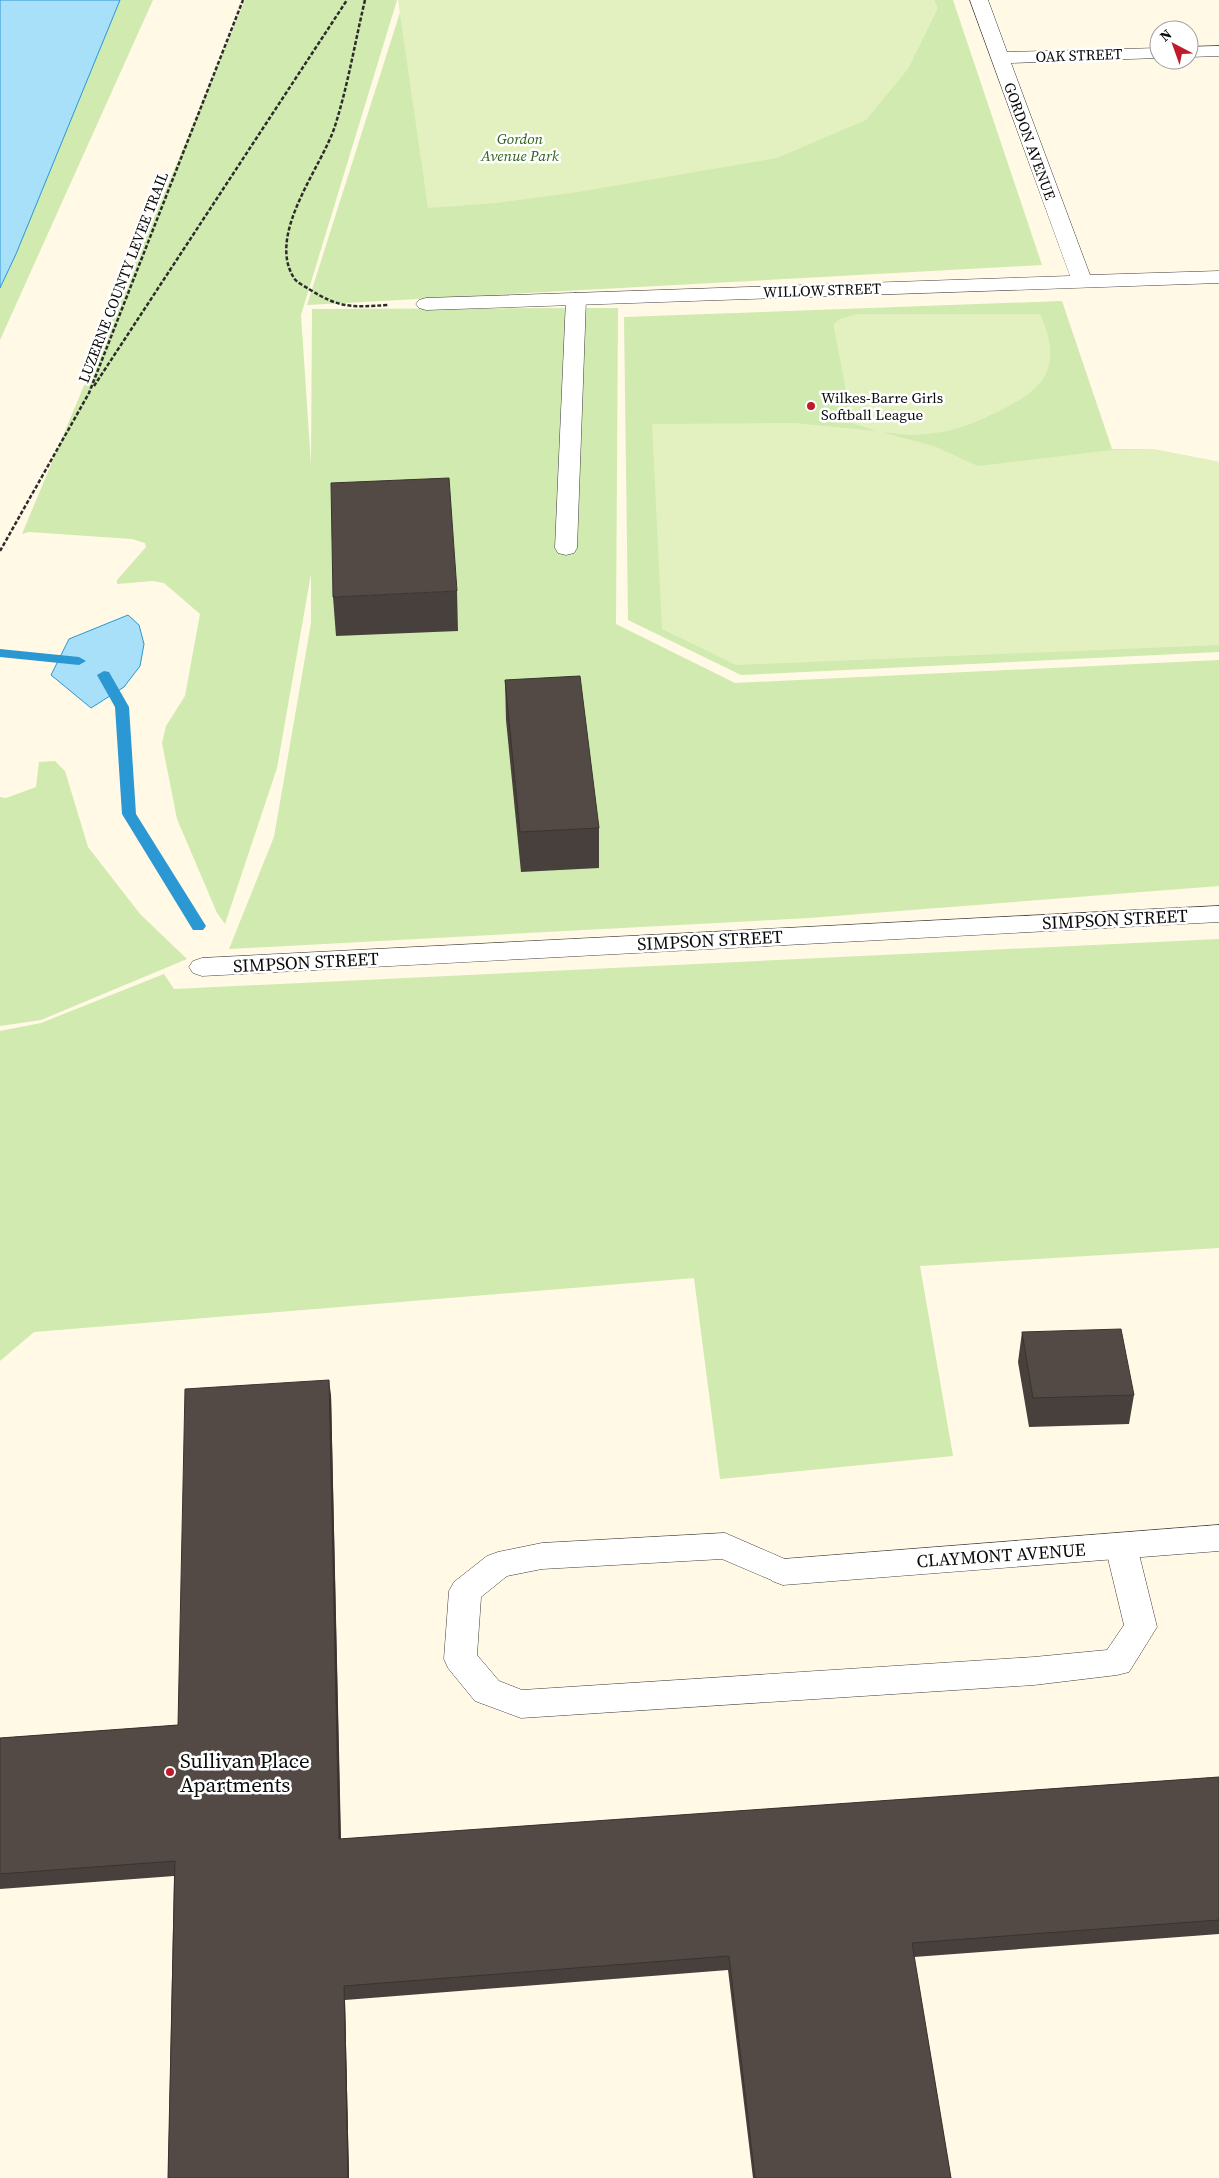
<svg xmlns="http://www.w3.org/2000/svg" width="1219" height="2178" font-family="'Source Serif 4',serif">
  <style>
    .green { fill: #d0eaaf }
    .pitch { fill: #e3f1c1 }
    .water { fill: #a8dff9; stroke: #2b98d4 }
    .lines { fill: none; stroke-linecap: round; stroke-linejoin: round }
    .stream { fill: #2b98d4; fill-rule: evenodd }
    .lane-casing { stroke: #3d3d3d; stroke-width: 1 }
    .street-casing { stroke: #3d3d3d; stroke-width: 1 }
    .path { stroke: #2c2c2c; stroke-width: 2.5; stroke-dasharray: 4 2; stroke-linecap: butt }
    .lane { fill: #fff; fill-rule: evenodd }
    .street { fill: #fff; fill-rule: evenodd }
    .wall { fill: #47403c }
    .shaded-wall { fill: #3a3431 }
    .building { fill: #534a46; stroke: #3a3431 }
    .poi-dot { fill: #bf1c2b; stroke: #fff; stroke-width: 2 }
    .labels { text-anchor: middle; dominant-baseline: central; stroke-width: 5; stroke-linejoin: round; paint-order: stroke }
    .far-street-label { font-size: 15px; fill: #0a0a0a; stroke: #fff }
    .far-park-label { font-size: 15px; font-style: italic; fill: #2b6318; stroke: #fff }
    .far-poi-label { font-size: 15px; fill: #0a0a0a; stroke: #fff; text-anchor: start }
    .street-label { font-size: 18px; fill: #0a0a0a; stroke: #fff }
    .near-poi-label { font-size: 21px; fill: #0a0a0a; stroke: #fff; text-anchor: start }
  </style>
  <rect width="100%" height="100%" fill="#fff9e6"/>
  <!-- green -->
  <g class="green">
    <path d="M116 0H153L0 340V281Z"/>
    <path d="M245 0H397L301 315 311 465 312 309 618 308 616 624 735 683 1219 660V886L809 918 229 949 274 837 311 623V574L277 768 225 924 217 913 177 819 162 743 166 726 185 696 200 614 164 583 153 581 117 584V580L146 547 145 543 132 539 29 532 22 534Z"/>
    <path d="M404 0H953L1042 265 307 305Z"/>
    <path d="M1062 301 1112 449H1153L1219 462V652L741 675 628 620 624 317Z"/>
    <path d="M55 761 65 771 88 847 140 914 187 959 41 1020 0 1026V797L6 798 36 787 39 762Z"/>
    <path d="M1219 939V1248L920 1266 953 1456 720 1479 694 1278 34 1332 0 1361V1031L41 1023 164 974 174 989Z"/>
  </g>
  <!-- pitch -->
  <g class="pitch">
    <path d="M398 0H934L938 8 908 69 866 120 777 158 578 192 496 203 428 208Z"/>
    <path d="M857 314H1040C1064 366 1045 390 997 412 981 420 965 427 947 431 936 433 921 435 909 435 901 435 891 432 884 433L934 446 978 466 1112 450 1153 449 1219 462V645L736 665 662 629 652 424 794 423 876 431 852 423 834 327V324L840 319Z"/>
  </g>
  <!-- water -->
  <g class="water">
    <path d="M0 0H120L16 254 0 288Z"/>
    <path d="M128 615 139 625 144 644 140 666 124 687 91 708 51 675 69 639Z"/>
  </g>
  <g class="lines">
    <!-- stream -->
    <g class="stream">
      <path d="M0 649 79 657 86 661 79 665 0 657Z"/>
      <path d="M104 671 109 672 129 707 136 814 206 926 203 930H193L122 814 115 707 97 675Z"/>
    </g>
    <!-- lane casing -->
    <g class="lane-casing">
      <g id="lane">
        <path d="M576 293 583 295 586 299 577 548 574 553 566 555 558 553 555 548 566 299 569 295Z"/>
        <path d="M725 1533 794 1563 799 1572 794 1581 783 1585 722 1559 542 1569 507 1576 481 1597 477 1655 499 1681 522 1690 1034 1657 1107 1650 1124 1625 1105 1546 1110 1537 1121 1533 1132 1537 1137 1546 1157 1627 1129 1672 1117 1675 1034 1685 521 1718 475 1701 448 1668 444 1659 449 1591 454 1582 487 1556 498 1552 542 1543Z"/>
      </g>
    </g>
    <!-- street casing -->
    <g class="street-casing">
      <g id="street">
        <path d="M970 0H988L1007 52 1159 48V58L1011 63 1090 275 1219 271V283L426 310 419 308 416 304 419 300 426 298 1070 276Z"/>
        <path d="M1219 46V56L1189 57V47Z"/>
        <path d="M1219 906V922L202 976 193 973 189 967 193 961 202 958Z"/>
        <path d="M1219 1525V1551L783 1585 772 1581 767 1572 772 1563 783 1559Z"/>
      </g>
    </g>
    <!-- path -->
    <g class="path">
      <path d="M365 0C355 42 348 85 335 126 322 167 266 234 294 278 296 282 304 286 309 289 340 309 353 307 388 305"/>
      <path d="M94 386 347 0"/>
      <path d="M0 551 89 393 243 0"/>
    </g>
    <!-- lane -->
    <use href="#lane" class="lane"/>
    <!-- street -->
    <use href="#street" class="street"/>
  </g>
  <!-- wall -->
  <g class="wall">
    <path d="M457 591 458 631 336 636 333 597Z"/>
    <path d="M505 680 599 828V868L521 872 506 720Z"/>
    <path d="M1022 1332 1134 1395 1129 1424 1029 1427 1018 1362Z"/>
    <path d="M331 1395 341 1839 1219 1777V1934L914 1957 951 2178H753L728 1970 345 2000 349 2178H168L174 1876 0 1889V1738L178 1725Z"/>
  </g>
  <!-- shaded-wall -->
  <g class="shaded-wall">
    <path d="M329 1380 331 1395 341 1854 339 1839Z"/>
    <path d="M344 1986 345 2000 349 2178H348Z"/>
  </g>
  <!-- building -->
  <g class="building">
    <path d="M449 478 457 591 333 597 331 483Z"/>
    <path d="M580 676 599 828 520 832 505 680Z"/>
    <path d="M1121 1329 1134 1395 1033 1398 1022 1332Z"/>
    <path d="M329 1380 339 1839 1219 1777V1920L912 1943 951 2178H755L729 1956 344 1986 348 2178H168L175 1861 0 1874V1738L178 1725 185 1389Z"/>
  </g>
  <!-- markers -->
  <g class="poi-dot">
    <circle cx="811" cy="406" r="5"/>
    <circle cx="170" cy="1772" r="5"/>
  </g>
  <g class="labels">
    <!-- far-street labels -->
    <g class="far-street-label">
      <text transform="translate(1079 55) rotate(-2)">OAK STREET</text>
      <text transform="translate(1030 141) rotate(70)">GORDON AVENUE</text>
      <text transform="translate(123 277) rotate(-69)">LUZERNE COUNTY LEVEE TRAIL</text>
      <text transform="translate(822 290) rotate(-2)">WILLOW STREET</text>
    </g>
    <!-- far-park labels -->
    <g class="far-park-label">
      <text x="520" y="138">Gordon<tspan x="520" dy="17">Avenue Park</tspan></text>
    </g>
    <!-- far-poi labels -->
    <g class="far-poi-label">
      <text x="821" y="397">Wilkes-Barre Girls<tspan x="821" dy="17">Softball League</tspan></text>
    </g>
    <!-- street labels -->
    <g class="street-label">
      <text transform="translate(1115 919) rotate(-3)">SIMPSON STREET</text>
      <text transform="translate(710 940) rotate(-3)">SIMPSON STREET</text>
      <text transform="translate(306 962) rotate(-3)">SIMPSON STREET</text>
      <text transform="translate(1001 1555) rotate(-4)">CLAYMONT AVENUE</text>
    </g>
    <!-- near-poi labels -->
    <g class="near-poi-label">
      <text x="180" y="1760">Sullivan Place<tspan x="180" dy="24">Apartments</tspan></text>
    </g>
  </g>
  <!-- north arrow -->
  <g transform="translate(1174 45) rotate(319)"><circle r="24" fill="#ffffff" stroke="#9d9d9d"/>
  <path d="M0-4L9 19L0 12L-9 19Z" fill="#bf1c2b"/>
  <text y="-8" font-size="14" font-weight="bold" text-anchor="middle" fill="#0a0a0a">N</text>
  </g>
</svg>
